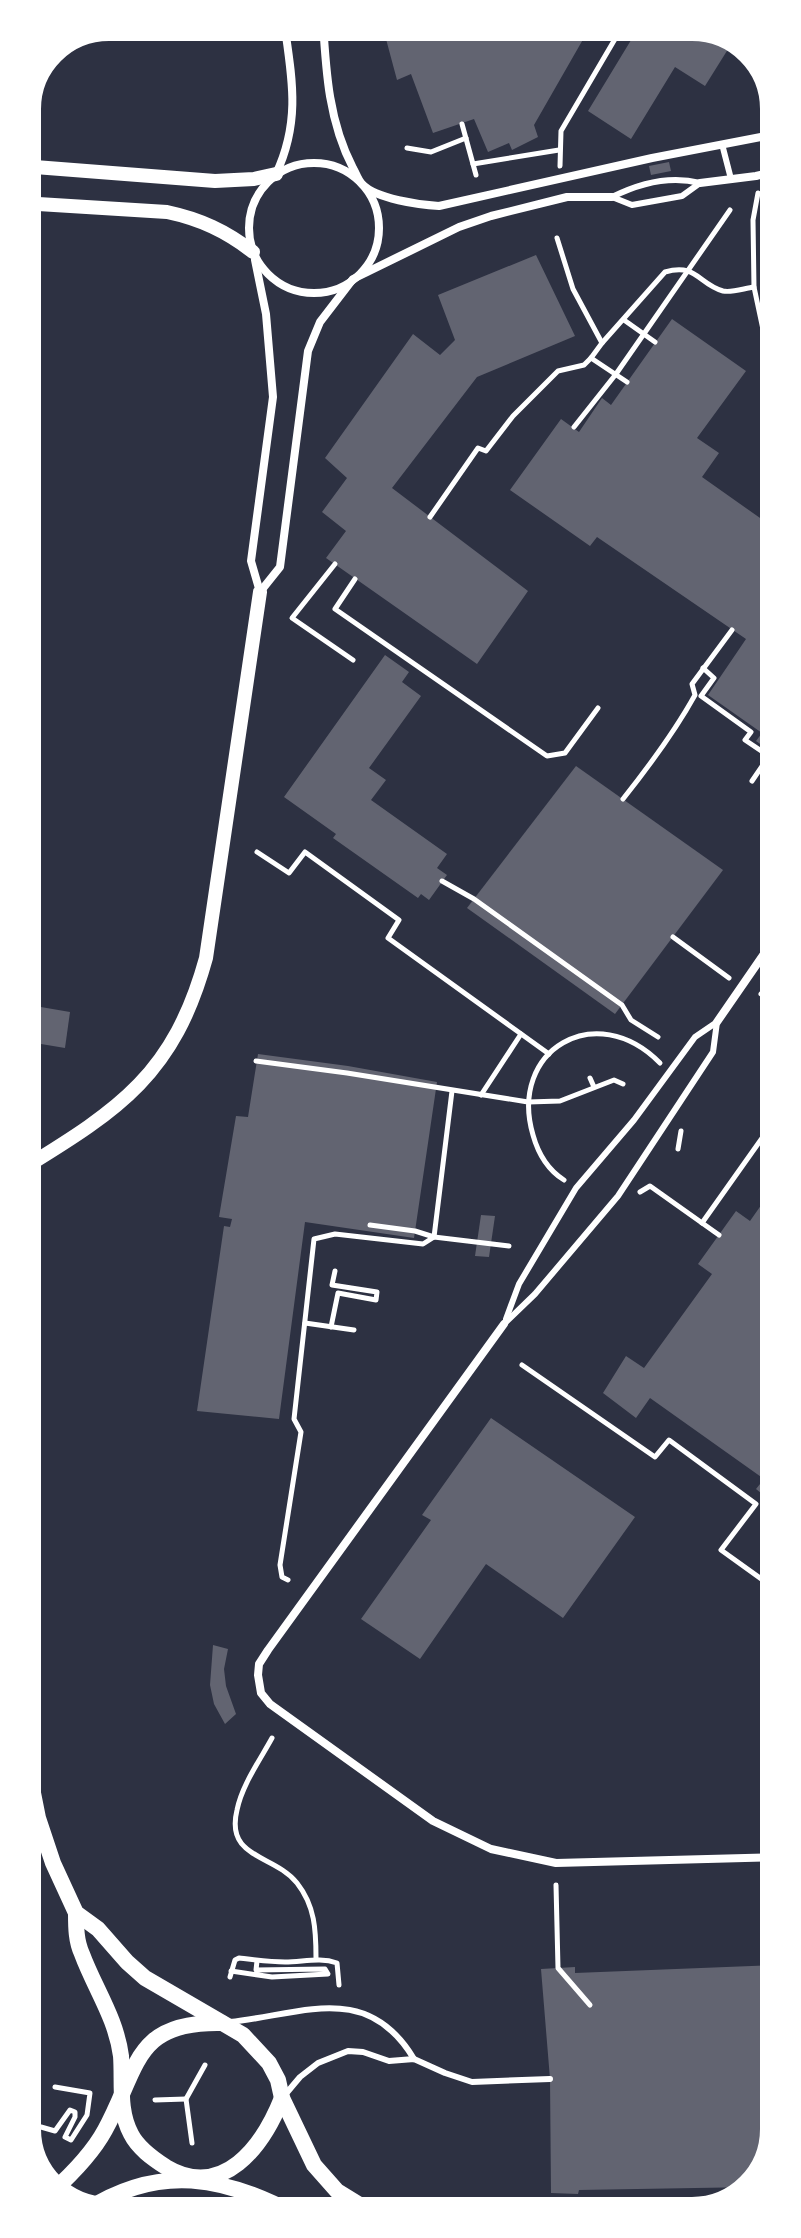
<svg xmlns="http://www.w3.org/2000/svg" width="801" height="2238" font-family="Inter,sans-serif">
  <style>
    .building { fill: #626471 }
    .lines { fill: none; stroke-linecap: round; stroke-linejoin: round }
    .path { stroke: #fff; stroke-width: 5 }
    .service { stroke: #fff; stroke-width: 6 }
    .minor { stroke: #fff; stroke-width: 8 }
    .tertiary { stroke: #fff; stroke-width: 14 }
    .secondary { stroke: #fff; stroke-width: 16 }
    .rim { fill: none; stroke: #fff; stroke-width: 10 }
  </style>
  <rect width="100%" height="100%" fill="#2d3142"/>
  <!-- building -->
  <g class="building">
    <path d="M456 22H593L534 125 538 137 512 150 509 143 488 152 474 119 433 133 411 74 397 80 386 39 411 30 414 37Z"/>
    <path d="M642 22H698L735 38 705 86 675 67 631 139 588 111Z"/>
    <path d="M669 162 671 171 651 175 649 166Z"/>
    <path d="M536 255 575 336 477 377 392 488 528 591 477 664 326 558 346 531 322 512 347 478 325 458 413 334 440 355 455 340 438 295Z"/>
    <path d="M672 319 746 371 697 438 719 453 702 477 777 530V756L756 741 762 733 708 695 746 639 597 537 590 546 510 490 561 419 579 432 602 398 611 405Z"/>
    <path d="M385 655 409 672 402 682 421 696 369 768 386 780 371 800 447 854 437 868 447 875 429 900 421 894 418 898 333 838 336 834 284 797Z"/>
    <path d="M576 766 723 870 615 1014 467 908Z"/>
    <path d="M35 1006 70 1012 65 1048 29 1042Z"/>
    <path d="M258 1054 348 1066 437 1082 414 1238 305 1222 279 1419 197 1411 224 1226 230 1227 232 1219 219 1217 236 1116 248 1117Z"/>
    <path d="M778 1181V1507L756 1489 764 1479 650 1398 636 1418 603 1393 626 1356 644 1368 712 1274 698 1264 736 1211 750 1221Z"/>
    <path d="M481 1215 495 1216 489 1257 475 1256Z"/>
    <path d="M491 1418 635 1517 563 1618 486 1564 420 1659 361 1619 431 1520 422 1515Z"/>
    <path d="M213 1645 228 1649 224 1669 226 1686 236 1714 225 1724 214 1704 210 1685Z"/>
    <path d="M779 1965V2130L761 2182 754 2187 579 2190 578 2194 551 2193 550 2079 541 1969 575 1967V1973Z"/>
  </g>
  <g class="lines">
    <!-- path -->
    <g class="path">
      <path d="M602 22 600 26 604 29 609 22"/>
      <path d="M462 124 476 175"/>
      <path d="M407 148 431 152 466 138"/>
      <path d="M473 164 559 150"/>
      <path d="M560 166 561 131 625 22"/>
      <path d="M758 193 753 220 754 287 776 391"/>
      <path d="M557 238 573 289 602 343"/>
      <path d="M624 320 655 342"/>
      <path d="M591 358 627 382"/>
      <path d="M574 427 616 374 730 210"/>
      <path d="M430 517 478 448 486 451 513 416 558 371 584 365 591 358 602 343 665 272C697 263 698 284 723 291 732 293 745 288 754 287"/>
      <path d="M335 564 292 618 353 660"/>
      <path d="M355 579 335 609 547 756 565 753 598 708"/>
      <path d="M703 668 714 678 701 696 751 732 745 740 769 756 752 781"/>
      <path d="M623 799C650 765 674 733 695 695L692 684 732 630"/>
      <path d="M257 852 289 873 305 852 399 920 388 938 549 1054"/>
      <path d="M442 881 474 899 622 1005 631 1020 658 1037"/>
      <path d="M673 937 729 978"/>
      <path d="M761 994 777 1005"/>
      <path d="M256 1061 347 1073 528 1102 560 1101 614 1080 623 1084"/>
      <path d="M590 1078 594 1087"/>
      <path d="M481 1095 521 1034"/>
      <path d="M678 1149 681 1131"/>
      <path d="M564 1180C548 1170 538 1153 533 1135 508 1050 596 998 660 1063"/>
      <path d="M640 1192 650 1186 719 1235"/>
      <path d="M702 1223 777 1117"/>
      <path d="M370 1225 415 1231 434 1237 452 1091"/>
      <path d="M305 1323 354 1330"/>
      <path d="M331 1327 338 1293 376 1300 377 1292 332 1285 335 1271"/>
      <path d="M522 1365 655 1457 669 1440 756 1504 721 1550 778 1591"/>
      <path d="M288 1580 282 1577 280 1565 301 1432 294 1419 314 1239 335 1234 423 1244 434 1237 509 1246"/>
      <path d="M272 1738C260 1760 242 1785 237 1810 225 1859 274 1854 297 1883 315 1906 316 1930 316 1958"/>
      <path d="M556 1885 558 1968 590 2005"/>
      <path d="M231 1971 272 1977 328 1974 325 1969 256 1970 257 1961"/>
      <path d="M230 1977 235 1960 239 1958C255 1960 269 1962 285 1962 303 1962 320 1957 337 1963L339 1985"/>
      <path d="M155 2100 186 2099"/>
      <path d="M41 2127 55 2131 70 2110 75 2112V2117L65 2137 71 2140 87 2115 90 2093 55 2087"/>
      <path d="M192 2143 186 2099 205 2065"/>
      <path d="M188 2215V2211"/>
    </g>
    <!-- service -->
    <g class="service">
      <path d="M722 144 731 179"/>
      <path d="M612 197 632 205 682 196 700 183"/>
      <path d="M612 197C640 183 669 175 700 183"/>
      <path d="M506 1319 519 1284 576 1188 634 1120 695 1037 717 1022"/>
      <path d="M504 1324 535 1294 618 1196 713 1052 717 1022"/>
      <path d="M230 2022C300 2015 367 1980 414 2059"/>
      <path d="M284 2096 300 2077 318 2063 348 2051 363 2052 389 2061 414 2059 445 2073 472 2082 550 2079"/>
    </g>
    <!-- minor -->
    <g class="minor">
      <path d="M323 22C326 73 329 122 353 168 356 173 358 180 362 184 376 199 420 205 439 206L652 158 776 134"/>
      <circle cx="314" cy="228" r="65"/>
      <path d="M276 174C301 121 292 78 284 22"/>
      <path d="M700 183 756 176 776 171"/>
      <path d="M255 260 266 314 273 397 251 561 260 592"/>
      <path d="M260 592 280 567 308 351 320 322 353 279 459 227 491 216 567 197H612"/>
      <path d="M717 1022 777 935"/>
      <path d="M504 1324 268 1650 259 1664 258 1675 261 1693 270 1704 433 1821 491 1849 556 1863 779 1857"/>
    </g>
    <!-- tertiary -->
    <g class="tertiary">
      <path d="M22 166 215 181 254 179 276 174"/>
      <path d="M22 203 167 212C200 219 226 231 253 252"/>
      <path d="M24 1168C120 1109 174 1074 206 958L260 592"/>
    </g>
    <!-- secondary -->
    <g class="secondary">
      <path d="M24 1337 28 1384 24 1486"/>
      <path d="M25 1753 38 1818 53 1863 76 1913 98 1929 127 1962 145 1978 243 2035 269 2063 278 2080 282 2098 314 2165 337 2191 363 2207 369 2215"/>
      <path d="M76 1913C76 1927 76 1941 82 1954 95 1989 116 2018 121 2056 123 2082 118 2110 131 2134 138 2148 152 2158 166 2167 223 2201 263 2146 282 2098"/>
      <path d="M52 2192C72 2174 92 2154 105 2130 139 2068 133 2021 222 2023"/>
      <path d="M87 2210C159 2164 224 2176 296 2215"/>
    </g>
  </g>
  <!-- crop -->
  <path d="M0 0H801V2238H0ZM109 36H692A73 73 0 0 1 765 109V2129A73 73 0 0 1 692 2202H109A73 73 0 0 1 36 2129V109A73 73 0 0 1 109 36Z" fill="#fff" fill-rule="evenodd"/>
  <path class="rim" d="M109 36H692A73 73 0 0 1 765 109V2129A73 73 0 0 1 692 2202H109A73 73 0 0 1 36 2129V109A73 73 0 0 1 109 36Z"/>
</svg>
